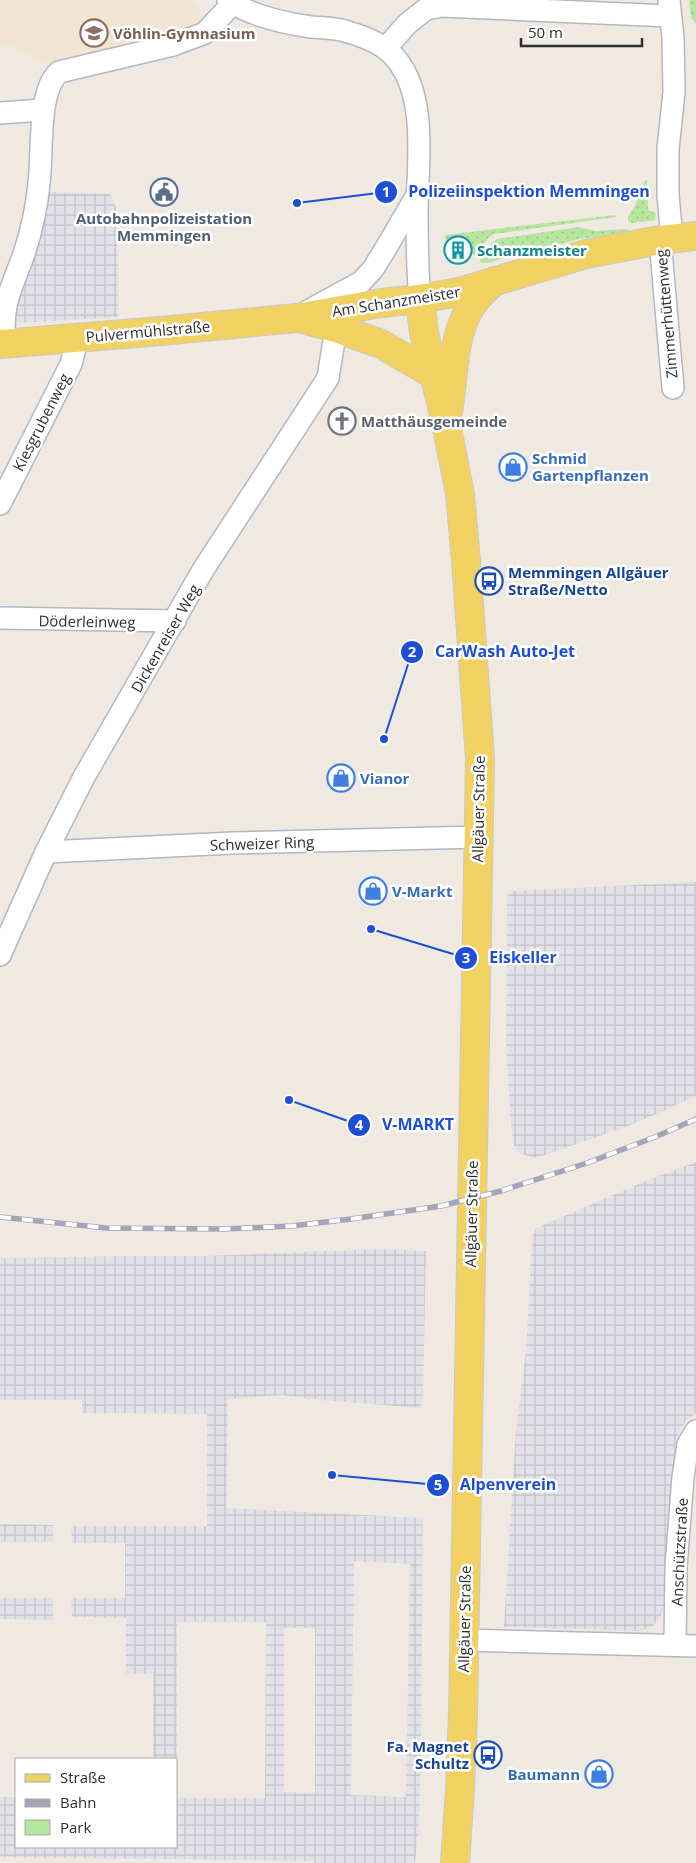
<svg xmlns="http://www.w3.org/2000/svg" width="696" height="1863" font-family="'Open Sans',sans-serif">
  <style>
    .industrial { fill: url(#industrial-grid); fill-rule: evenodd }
    .education { fill: #f0e6d1 }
    .green { fill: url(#green-dots) }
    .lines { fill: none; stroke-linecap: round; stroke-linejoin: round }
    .minor-casing { stroke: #b4b7c1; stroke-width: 24 }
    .major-casing { stroke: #c9c9c9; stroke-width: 30 }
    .minor { stroke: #fff; stroke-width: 21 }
    .major { stroke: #f2d163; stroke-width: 28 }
    .rail-casing { stroke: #a3a6b8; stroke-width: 5.5 }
    .rail { stroke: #fff; stroke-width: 4; stroke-dasharray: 11; stroke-linecap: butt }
    .labels { text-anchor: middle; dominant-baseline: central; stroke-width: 5; stroke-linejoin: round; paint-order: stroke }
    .education-label { font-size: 15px; font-weight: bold; fill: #785e54; stroke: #fff; text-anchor: start }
    .service-label { font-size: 15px; font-weight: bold; fill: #4e5e75; stroke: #fff }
    .culture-label { font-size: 15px; font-weight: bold; fill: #0d838f; stroke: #fff; text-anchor: start }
    .street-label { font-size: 15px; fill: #2e2e2e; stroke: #fff }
    .worship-label { font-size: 15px; font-weight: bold; fill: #5b616d; stroke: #fff; text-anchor: start }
    .shop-label { font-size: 15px; font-weight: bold; fill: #366cbe; stroke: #fff; text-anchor: start }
    .transit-label { font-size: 15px; font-weight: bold; fill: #164399; stroke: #fff; text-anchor: start }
    .leader { fill: none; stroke: #1d4ed8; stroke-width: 2 }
    .callout-dot { fill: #1d4ed8; stroke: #fff; stroke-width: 2 }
    .mark-label { font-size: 15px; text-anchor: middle; font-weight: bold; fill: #fff }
    .callout-label { font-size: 16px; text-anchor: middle; font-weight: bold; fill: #1d4ed8; stroke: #fff; stroke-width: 5; stroke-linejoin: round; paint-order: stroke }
  </style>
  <defs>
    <pattern id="industrial-grid" width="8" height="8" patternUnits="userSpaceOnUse" patternTransform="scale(1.25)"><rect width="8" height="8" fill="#e3e1e8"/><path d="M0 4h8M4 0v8" fill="none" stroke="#c3c1c7"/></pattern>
    <pattern id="green-dots" width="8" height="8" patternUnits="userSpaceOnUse" patternTransform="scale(1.25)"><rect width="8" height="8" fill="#b6e59e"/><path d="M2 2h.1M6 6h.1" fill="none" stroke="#9dc588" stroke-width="1.8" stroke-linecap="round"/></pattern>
  </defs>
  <rect width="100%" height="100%" fill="#efe9e1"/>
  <!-- industrial -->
  <g class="industrial">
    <path d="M49 192 110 194 117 210 118 317 21 323 15 321 12 306 40 225Z"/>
    <path d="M696 882V1096L634 1124 548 1154 534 1158 519 1153 513 1143 511 1124 506 1043 507 896 512 891Z"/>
    <path d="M696 1162V1413L686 1421 676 1438 665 1604 660 1618 652 1627 639 1631 504 1627 516 1430 526 1352 532 1240 536 1228 648 1180Z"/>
    <path d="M382 1249 426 1251 423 1394 421 1408 321 1400 282 1395 228 1399 226 1508 423 1518 421 1747 419 1823 415 1863H314V1861L0 1857V1797H16V1847H176V1759H153V1674H126V1618L72 1617 71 1598H125V1543H72L71 1526H207V1414L82 1413V1400H0V1258L126 1256H207ZM354 1561 410 1564 406 1797 351 1795ZM177 1622H266L265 1798H177ZM284 1628H315V1793L284 1792Z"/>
    <path d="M0 1524 53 1525V1542H0Z"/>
    <path d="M0 1598H53V1620L0 1619Z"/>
  </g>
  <!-- education -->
  <path class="education" d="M0 0H192L200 10 201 20 196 30 54 67 9 45 0 46Z"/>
  <!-- green -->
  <g class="green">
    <path d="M689 0H696V24L691 18Z"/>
    <path d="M645 180H647L648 210 656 213 655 220 632 223 628 221V217L635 206Z"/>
    <path d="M615 215 616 217 494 234 489 237 476 254 473 255 471 243 446 245 445 235Z"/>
    <path d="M579 227 596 231 626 229 634 232 579 239 487 263 481 262 480 260C485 253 489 243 497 239Z"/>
  </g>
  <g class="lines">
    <!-- minor casing -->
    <g class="minor-casing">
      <g id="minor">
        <path d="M228 0C251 16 283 23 311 27 323 28 337 28 348 32 366 37 386 45 397 60 427 97 418 163 417 208 417 239 417 269 420 299"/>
        <path d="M669 0 673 37 674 92 668 149V195L672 239"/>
        <path d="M386 48 407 24 426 9 442 6 670 16"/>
        <path d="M0 113 42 110"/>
        <path d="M660 240 673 388"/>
        <path d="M308 311 361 282 373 269 386 248 417 195"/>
        <path d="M5 343C1 303 11 290 24 254 31 232 37 207 39 183 43 154 37 91 59 72L173 45 205 33 233 3"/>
        <path d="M0 504 71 364 75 348 74 337"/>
        <path d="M0 618 175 621"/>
        <path d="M46 852 233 843 478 837"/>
        <path d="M0 955 46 852 84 777 203 570 328 378 336 328"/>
        <path d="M464 1640 696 1646"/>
        <path d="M675 1645 676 1567 683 1477 688 1444 696 1431"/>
      </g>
    </g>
    <!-- major casing -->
    <g class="major-casing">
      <g id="major">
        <path d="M420 299 424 333 446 423 460 494 466 561 480 759 463 1713 460 1790 455 1863"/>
        <path d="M306 320 336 328 381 344 433 374"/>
        <path d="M0 344 161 331 296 318 381 303 420 299 459 292 586 254 660 240 696 236"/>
        <path d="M448 412C455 374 451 328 478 297 483 291 489 286 495 281"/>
      </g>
    </g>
    <!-- minor -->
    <use href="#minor" class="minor"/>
    <!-- major -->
    <use href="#major" class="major"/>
    <!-- rail casing -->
    <g class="rail-casing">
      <path id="rail" d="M0 1217 106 1228 224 1229 292 1226 351 1219 441 1206 501 1191 587 1163 655 1137 696 1119"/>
    </g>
    <!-- rail -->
    <use href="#rail" class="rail"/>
  </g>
  <!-- icons -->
  <defs>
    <g id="school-ring" transform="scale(1.4375)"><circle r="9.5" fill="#fff" stroke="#8d6e63" stroke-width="1.5"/><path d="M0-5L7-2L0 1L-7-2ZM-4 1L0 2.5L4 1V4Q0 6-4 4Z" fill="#8d6e63"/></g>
    <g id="civic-ring" transform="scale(1.4375)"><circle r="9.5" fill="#fff" stroke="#5c6f8a" stroke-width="1.5"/><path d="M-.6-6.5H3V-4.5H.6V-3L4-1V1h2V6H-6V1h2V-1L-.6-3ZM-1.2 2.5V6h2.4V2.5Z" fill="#5c6f8a"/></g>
    <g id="building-ring" transform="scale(1.4375)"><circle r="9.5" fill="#fff" stroke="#0f9aa8" stroke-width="1.5"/><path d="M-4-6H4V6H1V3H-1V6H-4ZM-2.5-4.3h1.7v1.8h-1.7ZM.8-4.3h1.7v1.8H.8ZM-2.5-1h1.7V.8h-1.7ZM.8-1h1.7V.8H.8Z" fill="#0f9aa8"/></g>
    <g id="church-ring" transform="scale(1.4375)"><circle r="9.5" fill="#fff" stroke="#6b7280" stroke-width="1.5"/><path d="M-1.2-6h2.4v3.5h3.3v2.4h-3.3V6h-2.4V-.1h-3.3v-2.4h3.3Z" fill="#6b7280"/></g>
    <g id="shop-ring" transform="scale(1.4375)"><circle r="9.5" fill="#fff" stroke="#3f7fe0" stroke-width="1.5"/><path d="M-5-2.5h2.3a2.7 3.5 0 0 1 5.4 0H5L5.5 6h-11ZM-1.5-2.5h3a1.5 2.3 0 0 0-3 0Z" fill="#3f7fe0"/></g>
    <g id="bus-ring" transform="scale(1.4375)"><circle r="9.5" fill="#fff" stroke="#1a4fb4" stroke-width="1.5"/><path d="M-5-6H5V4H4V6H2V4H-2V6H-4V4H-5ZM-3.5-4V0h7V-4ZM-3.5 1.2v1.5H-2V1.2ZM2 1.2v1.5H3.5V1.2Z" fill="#1a4fb4"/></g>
  </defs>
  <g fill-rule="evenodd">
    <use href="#school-ring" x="94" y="33"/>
    <use href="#civic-ring" x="164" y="192"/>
    <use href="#building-ring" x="458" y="250"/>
    <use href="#church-ring" x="342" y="421"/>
    <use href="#shop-ring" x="513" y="467"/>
    <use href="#bus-ring" x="489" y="581"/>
    <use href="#shop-ring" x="341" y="778"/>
    <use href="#shop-ring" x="373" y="891"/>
    <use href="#bus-ring" x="488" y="1755"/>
    <use href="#shop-ring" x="599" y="1774"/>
  </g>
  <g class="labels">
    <!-- education labels -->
    <g class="education-label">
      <text x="113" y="33">Vöhlin-Gymnasium</text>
    </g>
    <!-- service labels -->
    <g class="service-label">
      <text x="164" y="218">Autobahnpolizeistation<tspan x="164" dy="17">Memmingen</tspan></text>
    </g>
    <!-- culture labels -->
    <g class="culture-label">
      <text x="477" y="250">Schanzmeister</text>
    </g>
    <!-- street labels -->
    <g class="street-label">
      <text transform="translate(396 301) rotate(-9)">Am Schanzmeister</text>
      <text transform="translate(666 314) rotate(-95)">Zimmerhüttenweg</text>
      <text transform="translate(148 331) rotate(-5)">Pulvermühlstraße</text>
      <text transform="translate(41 422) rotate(-63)">Kiesgrubenweg</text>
      <text transform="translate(87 621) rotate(1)">Döderleinweg</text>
      <text transform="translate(165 638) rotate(-60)">Dickenreiser Weg</text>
      <text transform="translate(478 809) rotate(-89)">Allgäuer Straße</text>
      <text transform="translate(262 843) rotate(-2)">Schweizer Ring</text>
      <text transform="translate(471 1214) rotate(-89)">Allgäuer Straße</text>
      <text transform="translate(679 1552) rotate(-87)">Anschützstraße</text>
      <text transform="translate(464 1619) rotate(-89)">Allgäuer Straße</text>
    </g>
    <!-- worship labels -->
    <g class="worship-label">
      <text x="361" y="421">Matthäusgemeinde</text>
    </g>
    <!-- shop labels -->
    <g class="shop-label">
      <text x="532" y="458">Schmid<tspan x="532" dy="17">Gartenpflanzen</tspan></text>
      <text x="360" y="778">Vianor</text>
      <text x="392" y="891">V-Markt</text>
      <text x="580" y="1774" text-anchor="end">Baumann</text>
    </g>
    <!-- transit labels -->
    <g class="transit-label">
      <text x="508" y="572">Memmingen Allgäuer<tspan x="508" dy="17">Straße/Netto</tspan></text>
      <text x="469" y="1746" text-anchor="end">Fa. Magnet<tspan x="469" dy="17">Schultz</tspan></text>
    </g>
  </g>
  <!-- callouts -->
  <path class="leader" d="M297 203L386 192M384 739L412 652M371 929L466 958M289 1100L359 1125M332 1475L438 1485"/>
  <g class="callout-dot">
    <circle cx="297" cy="203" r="5"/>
    <circle cx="384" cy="739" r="5"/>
    <circle cx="371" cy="929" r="5"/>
    <circle cx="289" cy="1100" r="5"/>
    <circle cx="332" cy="1475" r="5"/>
    <circle cx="386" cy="192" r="12"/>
    <circle cx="412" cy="652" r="12"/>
    <circle cx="466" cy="958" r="12"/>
    <circle cx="359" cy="1125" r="12"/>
    <circle cx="438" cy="1485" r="12"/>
  </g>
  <g class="mark-label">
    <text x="386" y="197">1</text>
    <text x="412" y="657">2</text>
    <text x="466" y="963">3</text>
    <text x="359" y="1130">4</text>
    <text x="438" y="1490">5</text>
  </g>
  <g class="callout-label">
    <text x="529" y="197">Polizeiinspektion Memmingen</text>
    <text x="505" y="657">CarWash Auto-Jet</text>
    <text x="523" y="963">Eiskeller</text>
    <text x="418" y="1130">V-MARKT</text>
    <text x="508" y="1490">Alpenverein</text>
  </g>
  <!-- legend -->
  <rect x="15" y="1758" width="162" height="90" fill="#ffffff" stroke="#ababab"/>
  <rect x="25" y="1774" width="25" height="8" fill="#f2d163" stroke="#ababab"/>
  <text x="60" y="1783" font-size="15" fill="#2e2e2e">Straße</text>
  <rect x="25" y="1799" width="25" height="8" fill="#a3a6b8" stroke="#ababab"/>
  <text x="60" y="1808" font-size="15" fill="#2e2e2e">Bahn</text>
  <rect x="25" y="1820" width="25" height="15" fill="#b6e59e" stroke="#ababab"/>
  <text x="60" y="1833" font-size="15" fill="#2e2e2e">Park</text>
  <!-- scale -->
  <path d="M521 38v8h121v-8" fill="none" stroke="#2e2e2e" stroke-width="2.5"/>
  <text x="528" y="38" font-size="15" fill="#2e2e2e" stroke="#ffffff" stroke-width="4" paint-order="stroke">50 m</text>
</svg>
